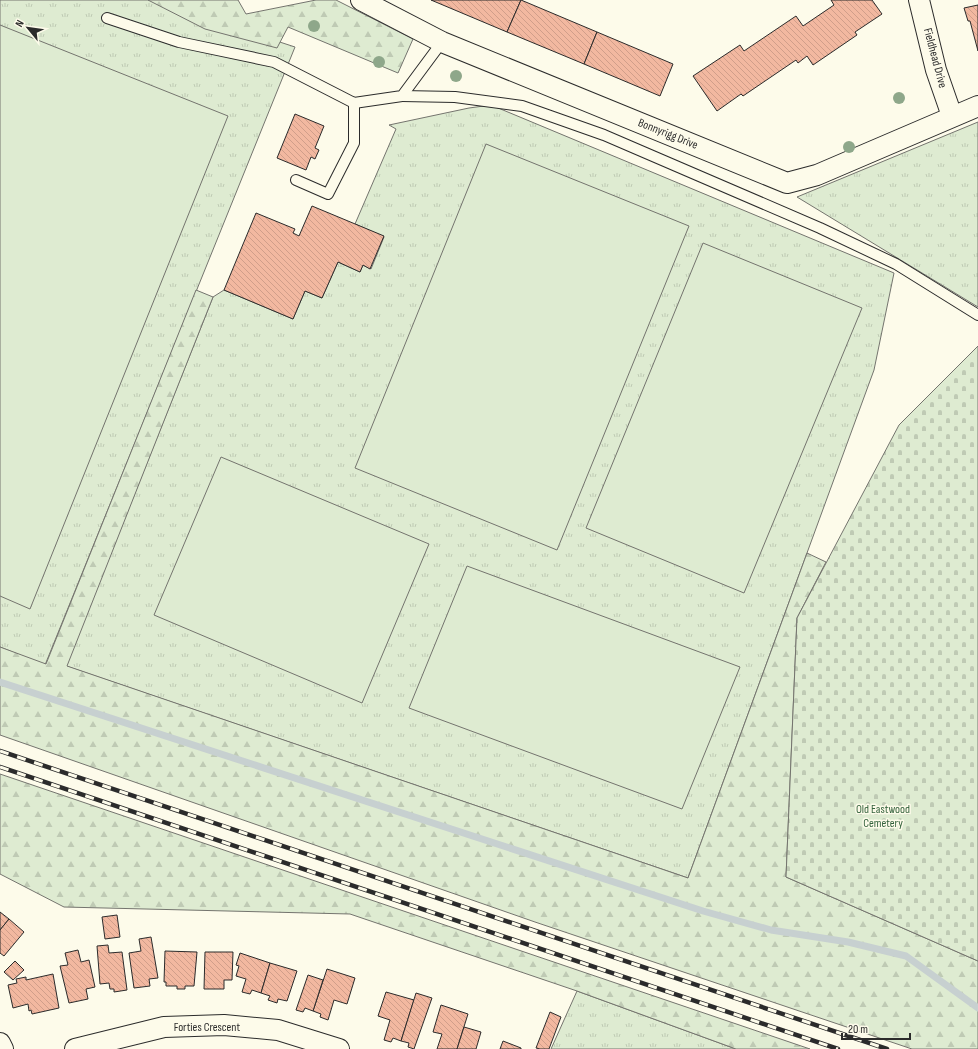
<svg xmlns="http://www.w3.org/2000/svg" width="978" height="1049" font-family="'Sofia Sans Condensed',sans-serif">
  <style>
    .grass { fill: url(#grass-tufts); stroke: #74746e }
    .forest { fill: url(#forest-firs); stroke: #74746e }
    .cemetery { fill: url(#cemetery-stones); stroke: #74746e }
    .pitch { fill: #deebd1; stroke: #74746e }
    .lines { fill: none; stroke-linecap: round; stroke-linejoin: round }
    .stream { stroke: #c7d0d0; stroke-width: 7 }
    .building { fill: url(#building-back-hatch); stroke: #2b2b2b }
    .lane-casing { stroke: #2b2b2b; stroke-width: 12 }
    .street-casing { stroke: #2b2b2b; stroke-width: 22 }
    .lane { stroke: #fdfbea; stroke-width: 10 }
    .street { stroke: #fdfbea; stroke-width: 20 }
    .rail-casing { stroke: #2b2b2b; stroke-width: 4.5 }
    .rail { stroke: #fdfbea; stroke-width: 3; stroke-dasharray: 9; stroke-linecap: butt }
    .tree { fill: #8ea78a }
    .labels { text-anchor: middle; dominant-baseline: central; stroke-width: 3; stroke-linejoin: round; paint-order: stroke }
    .street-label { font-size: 12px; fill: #2b2b2b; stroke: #fdfbea }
    .park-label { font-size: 12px; fill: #34623c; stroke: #fdfbea }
  </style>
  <defs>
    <pattern id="grass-tufts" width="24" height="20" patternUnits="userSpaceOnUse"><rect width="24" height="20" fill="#deebd1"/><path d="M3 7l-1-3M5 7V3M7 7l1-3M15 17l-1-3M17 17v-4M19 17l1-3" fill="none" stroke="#bfcab4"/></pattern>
    <pattern id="forest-firs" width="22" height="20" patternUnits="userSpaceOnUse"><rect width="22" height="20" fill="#deebd1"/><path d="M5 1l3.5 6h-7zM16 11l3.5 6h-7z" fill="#bfcab4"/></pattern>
    <pattern id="cemetery-stones" width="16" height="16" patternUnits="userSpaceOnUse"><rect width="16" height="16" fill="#deebd1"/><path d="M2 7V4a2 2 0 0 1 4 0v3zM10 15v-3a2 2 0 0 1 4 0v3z" fill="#bfcab4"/></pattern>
    <pattern id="building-back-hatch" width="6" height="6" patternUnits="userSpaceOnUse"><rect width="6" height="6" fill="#f2b8a0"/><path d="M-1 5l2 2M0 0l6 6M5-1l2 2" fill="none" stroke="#d09e8a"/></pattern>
  </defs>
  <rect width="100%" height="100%" fill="#fdfbea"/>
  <!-- grass -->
  <g class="grass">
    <path d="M0 0H151L295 47 45 665 0 647Z"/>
    <path d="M491 105 894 273 874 370 688 878 66 666 213 297 224 290 293 319 305 291 322 298 338 262 360 272 363 265 371 269 384 237 355 224 396 129 389 125 469 108Z"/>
    <path d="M978 122V307L797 197Z"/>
    <path d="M577 991 736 1049H551Z"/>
  </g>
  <!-- forest -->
  <g class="forest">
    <path d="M148 0H238L246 14 316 0H336L413 39 398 73 288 27 277 48 205 29Z"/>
    <path d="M196 290 213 297 67 666 688 878 807 553 826 562 797 618 786 877 978 961V1049H912L535 922 0 735V647L46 664Z"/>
    <path d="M0 774 810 1049H736L577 991 350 914 64 907 0 874Z"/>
  </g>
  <!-- cemetery -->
  <path class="cemetery" d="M978 346V961L786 877 797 618 899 425Z"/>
  <!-- pitch -->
  <g class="pitch">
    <path d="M0 25 228 116 30 609 0 596Z"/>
    <path d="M486 144 689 226 557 550 355 468Z"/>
    <path d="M703 243 862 308 744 593 586 528Z"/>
    <path d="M221 457 429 544 362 703 154 615Z"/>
    <path d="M467 566 740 667 682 809 409 708Z"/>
  </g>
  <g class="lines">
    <!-- stream -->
    <path class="stream" d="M0 682 703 911 771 930 848 942 906 956 978 1008"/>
  </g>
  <!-- building -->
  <g class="building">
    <path d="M431 0H521L507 32Z"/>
    <path d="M521 0 597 32 584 64 507 32Z"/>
    <path d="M831 0H872L882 14 855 32 857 35 813 65 807 56 798 63 796 60 743 96 741 94 717 111 693 76 740 45 744 51 796 16 803 26 834 5Z"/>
    <path d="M978 5V51L970 21H968L964 8Z"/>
    <path d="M597 32 673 64 660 96 584 64Z"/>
    <path d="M295 114 324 126 315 148 319 150 315 159 311 157 306 170 277 158Z"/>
    <path d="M312 206 384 236 370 269 363 265 360 272 338 262 322 298 305 291 293 319 224 290 256 213 295 229 293 233 299 236Z"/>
    <path d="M0 912 9 919 0 930Z"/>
    <path d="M117 915 120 937 105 939 102 917Z"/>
    <path d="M9 919 24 932 4 956 0 953V930Z"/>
    <path d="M151 937 158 978 149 979 150 986 134 988 129 953 141 951 139 939Z"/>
    <path d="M108 945 109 953 122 952 127 990 114 992V989H110L109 983 100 984 97 946Z"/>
    <path d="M78 950 81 962 89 960 95 987 86 989 88 999 69 1003 60 966 68 965 65 953Z"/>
    <path d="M165 951 197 952 194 986H185V989H177V986H166V982H164Z"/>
    <path d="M205 952H233L232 980H224V989H204Z"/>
    <path d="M240 953 270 963 261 993 252 990 250 994 242 992 246 979 236 976 239 966 236 965Z"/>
    <path d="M15 961 24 970 13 980 4 972Z"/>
    <path d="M270 963 297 971 287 1001 278 999 277 1003 268 1000 270 996 261 993Z"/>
    <path d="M327 969 355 978 347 1004 334 1000 328 1020 320 1017 321 1014 313 1011Z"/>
    <path d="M53 974 59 1008 32 1014 31 1010 29 1011 28 1004 13 1008 8 985 17 983 16 979 26 977V980Z"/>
    <path d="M308 975 323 980 313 1011 305 1008 303 1012 296 1010Z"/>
    <path d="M386 992 414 1000 401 1041 393 1038 391 1042 384 1040 390 1020 378 1016Z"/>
    <path d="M416 993 432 998 414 1049 408 1047 409 1043 401 1041Z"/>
    <path d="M441 1005 468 1014 457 1049H437L442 1034 433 1032Z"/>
    <path d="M550 1012 561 1017 549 1049H540L536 1048Z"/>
    <path d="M464 1027 481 1032 476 1049H457Z"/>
    <path d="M503 1041 521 1048V1049H500Z"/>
  </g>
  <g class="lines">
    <!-- lane casing -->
    <g class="lane-casing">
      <g id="lane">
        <path d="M107 18 179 42 274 62 354 103 402 96 442 42"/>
        <path d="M402 96 455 97 522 106 604 135 820 228 896 264 978 315"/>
        <path d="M296 180 328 194 354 143V103"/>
      </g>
    </g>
    <!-- street casing -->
    <g class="street-casing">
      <g id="street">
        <path d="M361 0 442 42 787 183 817 175 978 106"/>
        <path d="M919 0 936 70 952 116"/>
        <path d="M0 1043 3 1049"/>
        <path d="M75 1049 164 1027 224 1025 278 1030 339 1049"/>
      </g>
    </g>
    <!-- lane -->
    <use href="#lane" class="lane"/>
    <!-- street -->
    <use href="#street" class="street"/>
    <!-- rail casing -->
    <g class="rail-casing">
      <g id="rail">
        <path d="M0 751 887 1049"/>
        <path d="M0 767 838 1049"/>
      </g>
    </g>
    <!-- rail -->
    <use href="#rail" class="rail"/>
  </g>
  <!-- trees -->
  <g class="tree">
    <circle cx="314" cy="26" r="6"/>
    <circle cx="379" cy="62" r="6"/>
    <circle cx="456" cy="76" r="6"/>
    <circle cx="899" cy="98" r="6"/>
    <circle cx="849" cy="147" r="6"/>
  </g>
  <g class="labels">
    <!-- street labels -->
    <g class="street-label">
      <text transform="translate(935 58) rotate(75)">Fieldhead Drive</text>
      <text transform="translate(668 134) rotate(22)">Bonnyrigg Drive</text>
      <text x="207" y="1027">Forties Crescent</text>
    </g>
    <!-- park labels -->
    <g class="park-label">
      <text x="883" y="809">Old Eastwood<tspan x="883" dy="14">Cemetery</tspan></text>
    </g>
  </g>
  <!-- north arrow -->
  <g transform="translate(28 28) rotate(299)" stroke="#fdfbea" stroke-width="3" paint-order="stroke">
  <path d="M0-3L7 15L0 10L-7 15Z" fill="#2b2b2b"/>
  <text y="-6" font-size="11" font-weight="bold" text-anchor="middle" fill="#2b2b2b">N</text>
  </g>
  <!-- scale -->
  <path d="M842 1033v6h68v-6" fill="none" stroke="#2b2b2b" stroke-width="2"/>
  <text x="848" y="1033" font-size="12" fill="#2b2b2b" stroke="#fdfbea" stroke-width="3" paint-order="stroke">20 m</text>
</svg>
